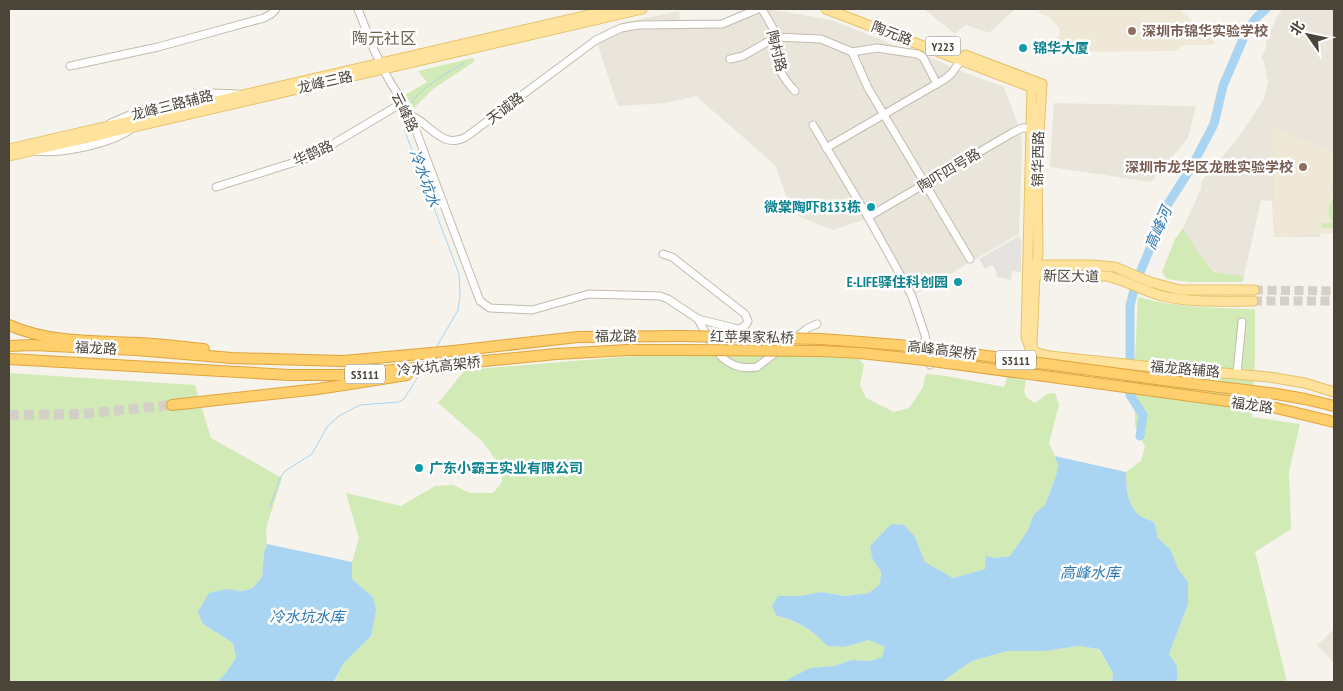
<svg xmlns="http://www.w3.org/2000/svg" width="1343" height="691" font-family="'PT Sans Narrow','Noto Sans SC',sans-serif">
  <style>
    .residential { fill: #eae5da }
    .education { fill: #efe8d6 }
    .green { fill: #d2eab5 }
    .parking { fill: #e5e3e0 }
    .water { fill: #a9d4f2 }
    .lines { fill: none; stroke-linecap: round; stroke-linejoin: round }
    .stream { stroke: #a9d4f2; stroke-width: 1 }
    .river { stroke: #a9d4f2; stroke-width: 9 }
    .major-tunnel { stroke: #d4d0c8; stroke-width: 9; stroke-dasharray: 9 4.5; stroke-linecap: butt }
    .highway-tunnel { stroke: #d4d0c8; stroke-width: 10; stroke-dasharray: 10 5; stroke-linecap: butt }
    .minor-casing { stroke: #c2bbae; stroke-width: 9 }
    .major-casing { stroke: #e6c16a; stroke-width: 11 }
    .highway-casing { stroke: #e0a43c; stroke-width: 12 }
    .minor { stroke: #fff; stroke-width: 7 }
    .major { stroke: #ffe39c; stroke-width: 9 }
    .highway { stroke: #ffcf6e; stroke-width: 10 }
    .highway-bridge-casing { stroke: #e0a43c; stroke-width: 12; stroke-linecap: butt }
    .highway-bridge { stroke: #ffcf6e; stroke-width: 10 }
    .education-dot { fill: #8d6e63; stroke: #fff; stroke-width: 2 }
    .culture-dot { fill: #0f9aa8; stroke: #fff; stroke-width: 2 }
    .labels { text-anchor: middle; dominant-baseline: central; stroke-width: 5; stroke-linejoin: round; paint-order: stroke }
    .shield { fill: #fff; stroke: #817c74; stroke-width: 1 }
    .shield-label { font-size: 12px; font-weight: bold; fill: #4b4439 }
    .education-label { font-size: 14px; font-weight: bold; fill: #785e54; stroke: #fff; text-anchor: start }
    .street-label { font-size: 14px; fill: #4b4439; stroke: #fff }
    .culture-label { font-size: 14px; font-weight: bold; fill: #0d838f; stroke: #fff; text-anchor: start }
    .water-label { font-size: 15px; font-style: italic; fill: #2e7ab2; stroke: #fff }
    .quarter-label { font-size: 16px; fill: #6e6250; stroke: #fff }
  </style>
  <rect width="100%" height="100%" fill="#f6f3ec"/>
  <!-- residential -->
  <g class="residential">
    <path d="M768 9 831 20 904 49 918 52 963 72 1004 87 1021 133 1022 149 1019 234 912 296 869 218 833 230 793 214 775 165 696 96 666 103 618 106 596 40 621 28 622 23 679 11 680 23 729 19Z"/>
    <path d="M924 9H1015L989 33 966 25 955 34Z"/>
    <path d="M1283 9H1334V228L1321 229 1319 237H1274L1272 201 1261 200 1244 276 1218 273 1212 269 1196 249 1183 228 1201 189V182L1238 138 1264 99 1268 82 1264 62 1261 58 1265 50 1267 38 1278 15Z"/>
    <path d="M1054 103 1196 106 1188 138 1151 182 1050 167Z"/>
    <path d="M1334 629V663L1317 645Z"/>
  </g>
  <!-- education -->
  <g class="education">
    <path d="M1042 9H1179L1215 42 1212 45H1183L1175 51 1076 52 1056 41 1060 32V29L1050 18 1038 12Z"/>
    <path d="M1273 128 1334 152V183L1330 192H1334V233L1274 237Z"/>
  </g>
  <!-- green -->
  <g class="green">
    <path d="M473 58 475 61 433 89 414 108 405 95 427 82 418 71Z"/>
    <path d="M1334 198V228H1322V223H1333C1327 215 1327 207 1334 198Z"/>
    <path d="M1183 228 1196 249 1214 272 1244 276 1243 282H1190L1167 279 1162 272 1175 239Z"/>
    <path d="M1138 297C1177 308 1215 308 1255 309V359L1252 417 1300 424 1289 472 1291 529 1255 552 1287 682H1177V666L1169 654 1188 604V582L1179 570 1170 549 1158 538 1154 522C1150 520 1143 518 1139 515 1127 505 1126 486 1126 472L1141 461 1145 447 1135 425V359Z"/>
    <path d="M646 355H785L859 359 864 365 860 385 866 398 894 412 909 408 922 389 926 374 946 376 1004 387 1007 377 1026 380 1024 391 1027 398 1035 403 1047 394 1055 393 1059 405 1049 443 1055 456 1058 466 1056 476 1045 505 1034 514 1028 530 1010 556 995 558 985 569 953 578 925 562 915 537 891 524 870 546 872 558 881 572 880 584 870 593 845 596 821 592 799 596H778L777 616C797 621 813 630 827 646L844 647 869 640 885 647 883 657 871 661 852 660 834 666 810 668 783 682H335L343 664 371 636 373 597 352 579V562L359 538 346 493 401 506 435 486 453 485 470 493H493L502 482 501 467 482 441 438 403 465 370Z"/>
    <path d="M9 373 195 385 211 438 282 478 267 525 266 534 267 544 264 553 262 577 253 588 242 591 227 589 203 624 233 643 236 658 225 674 217 682H9Z"/>
    <path d="M1078 646 1098 649 1113 673 1112 682H945L946 679 972 661 1007 651H1045Z"/>
  </g>
  <!-- parking -->
  <path class="parking" d="M1019 236 1021 241V272L1012 271 1011 280 997 277V274L993 265 985 269 979 259Z"/>
  <!-- water -->
  <g class="water">
    <path d="M1055 456 1126 472C1126 486 1127 505 1139 515 1143 518 1150 520 1154 522L1158 538 1170 549 1179 570 1188 582V604L1169 654 1177 666V682H1112L1113 673 1099 649 1078 646 1045 651H1007L972 661 946 679 944 682H783L810 668 834 666 852 660 871 661 882 657 885 647 869 640 844 647 827 646C813 630 798 621 777 616L772 606 778 596H799L821 592 845 596 869 593 880 584 881 572 872 558 870 546 891 524 904 525 915 537 925 562 953 578 985 569 986 556 995 558 1010 556 1028 530 1034 514 1045 505 1056 476 1058 466Z"/>
    <path d="M267 544 352 562V579L373 597 376 610 371 636 343 664 334 682H217L225 674 236 658 233 643 203 624 198 612 209 593 227 589 242 591 253 588 262 577 264 553Z"/>
  </g>
  <g class="lines">
    <!-- stream -->
    <g class="stream">
      <path d="M409 105C422 87 445 74 464 63"/>
      <path d="M405 113 404 129 459 274 460 296 458 310 436 348"/>
      <path d="M270 507 280 478 285 471 312 454 327 427 339 416 360 405 399 402 404 399 421 372"/>
    </g>
    <!-- river -->
    <path class="river" d="M1140 436 1143 415 1130 395V306L1136 282 1157 232 1162 213 1191 168 1214 124 1223 86 1247 30 1257 17 1266 9"/>
    <!-- major-tunnel -->
    <g class="major-tunnel">
      <path d="M1254 290 1334 291"/>
      <path d="M1253 301H1334"/>
    </g>
    <!-- highway-tunnel -->
    <path class="highway-tunnel" d="M9 415 83 414 172 405"/>
    <!-- minor casing -->
    <g class="minor-casing">
      <g id="minor">
        <path d="M358 9 374 50 389 80 409 112 480 301 490 308 532 310 589 294 660 296 668 299 698 319 738 329C743 328 746 326 748 321L745 314 672 257 663 254"/>
        <path d="M762 9C766 17 774 27 776 37 780 64 774 69 795 91"/>
        <path d="M852 52 868 88 970 259"/>
        <path d="M730 59 743 56 776 37 821 39 852 52 877 48 917 54 923 57 937 84"/>
        <path d="M70 66 158 47 264 18 271 14 276 9"/>
        <path d="M410 115C431 124 442 150 466 137L596 40 621 28 639 25 722 24 758 9"/>
        <path d="M111 123 144 109 212 93 238 94"/>
        <path d="M813 125 868 217 912 296 925 335 930 365"/>
        <path d="M826 148 945 79 952 73 961 60"/>
        <path d="M35 151C60 154 115 144 133 127"/>
        <path d="M216 187 311 157 402 103"/>
        <path d="M868 217 1012 133 1022 128H1031"/>
        <path d="M698 319C712 344 722 373 757 367L808 328 817 324"/>
        <path d="M1237 373 1242 322"/>
      </g>
    </g>
    <!-- major casing -->
    <g class="major-casing">
      <g id="major">
        <path d="M826 9 1036 89"/>
        <path d="M965 55 1042 84"/>
        <path d="M9 149 614 9"/>
        <path d="M9 156 642 9"/>
        <path d="M1034 269 1037 265H1091L1115 267 1150 282 1180 290H1254"/>
        <path d="M1031 275 1107 276C1126 280 1143 291 1162 296 1192 303 1223 301 1253 301"/>
        <path d="M1030 348 1026 337 1032 87"/>
        <path d="M1034 352 1049 356 1144 366 1269 377 1305 383 1334 392"/>
        <path d="M1034 352 1032 345 1035 275 1038 253 1037 165 1042 84"/>
      </g>
    </g>
    <!-- highway casing -->
    <g class="highway-casing">
      <g id="highway">
        <path d="M9 325C49 343 96 341 139 343 161 344 183 347 204 349"/>
        <path d="M821 339 861 342"/>
        <path d="M9 346 33 345 136 350 232 358 343 361 453 351 578 337 682 336"/>
        <path d="M821 351 860 353"/>
        <path d="M9 359 289 375H343L556 354 628 350H682"/>
        <path d="M1171 381 1277 394 1305 399 1334 406"/>
        <path d="M1169 393 1272 407 1334 422"/>
        <path d="M172 405 318 389 407 375"/>
      </g>
    </g>
    <!-- minor -->
    <use href="#minor" class="minor"/>
    <!-- major -->
    <use href="#major" class="major"/>
    <!-- highway -->
    <use href="#highway" class="highway"/>
    <!-- highway-bridge casing -->
    <g class="highway-bridge-casing">
      <g id="highway-bridge">
        <path d="M682 336 821 339"/>
        <path d="M861 342 921 347 1171 381"/>
        <path d="M682 350 821 351"/>
        <path d="M860 353 925 360 1169 393"/>
      </g>
    </g>
    <!-- highway-bridge -->
    <use href="#highway-bridge" class="highway-bridge"/>
  </g>
  <!-- markers -->
  <g class="education-dot">
    <circle cx="1132" cy="31" r="5"/>
    <circle cx="1303" cy="167" r="5"/>
  </g>
  <g class="culture-dot">
    <circle cx="1023" cy="48" r="5"/>
    <circle cx="871" cy="207" r="5"/>
    <circle cx="958" cy="282" r="5"/>
    <circle cx="419" cy="468" r="5"/>
  </g>
  <g class="labels">
    <!-- shield labels -->
    <g class="shield">
      <rect x="925.5" y="36.5" width="35" height="19" rx="4"/>
      <rect x="996" y="350.5" width="40" height="19" rx="4"/>
      <rect x="345" y="364.5" width="40" height="19" rx="4"/>
    </g>
    <g class="shield-label">
      <text x="943" y="46">Y223</text>
      <text x="1016" y="360">S3111</text>
      <text x="365" y="374">S3111</text>
    </g>
    <!-- education labels -->
    <g class="education-label">
      <text x="1142" y="31">深圳市锦华实验学校</text>
      <text x="1293" y="167" text-anchor="end">深圳市龙华区龙胜实验学校</text>
    </g>
    <!-- street labels -->
    <g class="street-label">
      <text transform="translate(892 33) rotate(21)">陶元路</text>
      <text transform="translate(777 51) rotate(76)">陶村路</text>
      <text transform="translate(325 82) rotate(-13)">龙峰三路</text>
      <text transform="translate(172 105) rotate(-14)">龙峰三路辅路</text>
      <text transform="translate(505 108) rotate(-37)">天诚路</text>
      <text transform="translate(405 112) rotate(64)">云峰路</text>
      <text transform="translate(313 153) rotate(-24)">华鹊路</text>
      <text transform="translate(1038 159) rotate(-89)">锦华西路</text>
      <text transform="translate(949 170) rotate(-31)">陶吓四号路</text>
      <text transform="translate(1071 276) rotate(1)">新区大道</text>
      <text transform="translate(616 336) rotate(-1)">福龙路</text>
      <text transform="translate(752 337) rotate(1)">红苹果家私桥</text>
      <text transform="translate(96 348) rotate(3)">福龙路</text>
      <text transform="translate(942 350) rotate(7)">高峰高架桥</text>
      <text transform="translate(439 366) rotate(-6)">冷水坑高架桥</text>
      <text transform="translate(1185 369) rotate(5)">福龙路辅路</text>
      <text transform="translate(1252 405) rotate(9)">福龙路</text>
    </g>
    <!-- culture labels -->
    <g class="culture-label">
      <text x="1033" y="48">锦华大厦</text>
      <text x="861" y="207" text-anchor="end">微棠陶吓B133栋</text>
      <text x="948" y="282" text-anchor="end">E-LIFE驿住科创园</text>
      <text x="429" y="468">广东小霸王实业有限公司</text>
    </g>
    <!-- water labels -->
    <g class="water-label">
      <text transform="translate(425 178) rotate(70)">冷水坑水</text>
      <text transform="translate(1158 228) rotate(-67)">高峰河</text>
      <text x="1090" y="572">高峰水库</text>
      <text x="307" y="616">冷水坑水库</text>
    </g>
    <!-- quarter labels -->
    <g class="quarter-label">
      <text x="384" y="38">陶元社区</text>
    </g>
  </g>
  <!-- border -->
  <rect width="1343" height="691" fill="none" stroke="#4b4439" stroke-width="20"/>
  <!-- north arrow -->
  <g transform="translate(1308 35) rotate(303)" stroke="#ffffff" stroke-width="4" paint-order="stroke">
  <path d="M0-4L9 19L0 12L-9 19Z" fill="#4b4439"/>
  <text y="-8" font-size="14" font-weight="bold" text-anchor="middle" fill="#4b4439">北</text>
  </g>
</svg>
